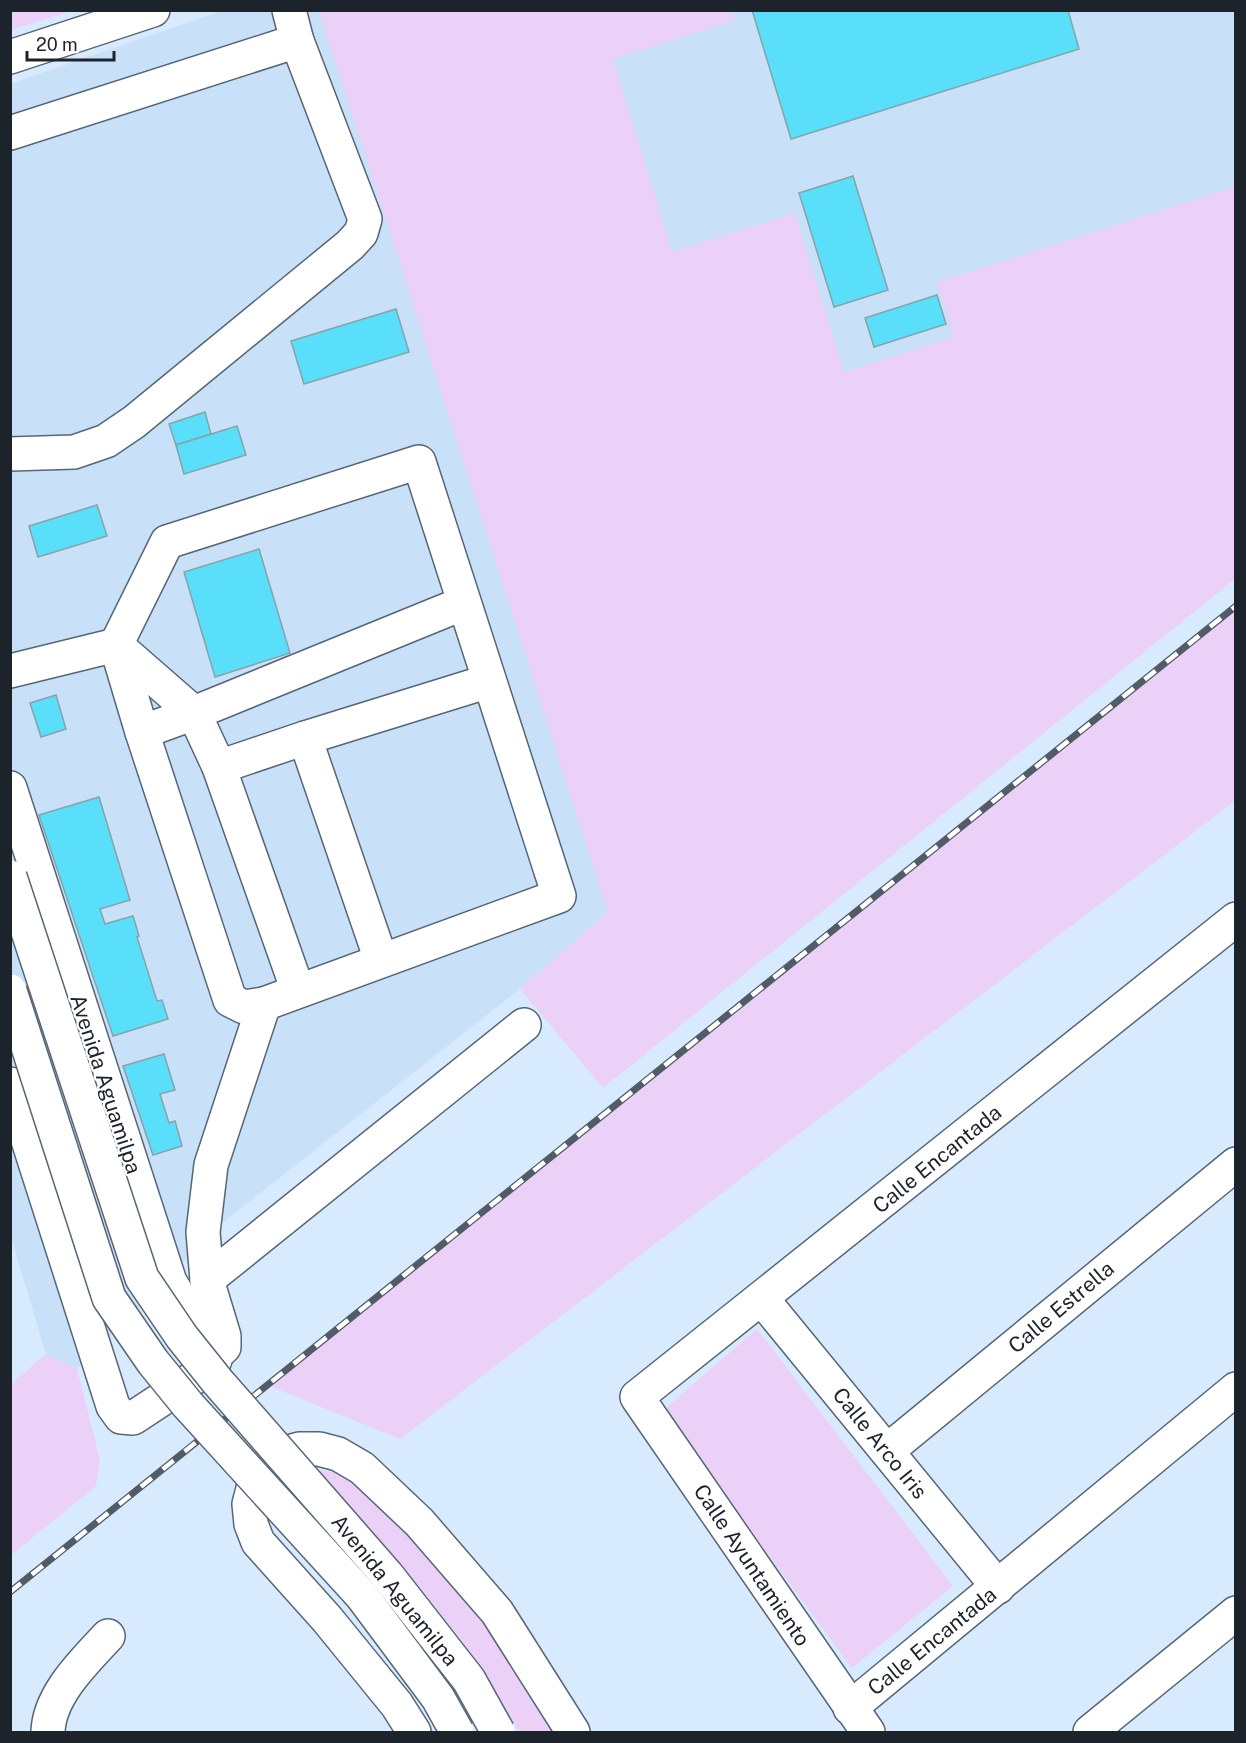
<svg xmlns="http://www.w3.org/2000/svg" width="1246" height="1743" font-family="'Public Sans',sans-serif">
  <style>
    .built { fill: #c8e0f8 }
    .green { fill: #ebd0f8 }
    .building { fill: #5adffa; stroke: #87a3a9; stroke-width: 1.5 }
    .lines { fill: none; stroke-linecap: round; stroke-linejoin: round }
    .minor-casing { stroke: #566676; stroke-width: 36 }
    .minor { stroke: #fff; stroke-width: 33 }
    .rail-casing { stroke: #515c66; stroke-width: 7 }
    .rail { stroke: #fff; stroke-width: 4.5; stroke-dasharray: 14; stroke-linecap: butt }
    .major-bridge-casing { stroke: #566676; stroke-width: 36; stroke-linecap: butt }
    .major-bridge { stroke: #fff; stroke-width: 33 }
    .labels { text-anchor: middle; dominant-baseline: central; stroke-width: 4.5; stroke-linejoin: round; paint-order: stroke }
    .street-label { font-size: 21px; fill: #1c232a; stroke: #fff }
  </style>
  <rect width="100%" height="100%" fill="#d8ebfe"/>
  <!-- built -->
  <path class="built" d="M221 11H1235V409L608 912 520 989 221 1224 77 1369 46 1354 11 1237 10 84Z"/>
  <!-- green -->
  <g class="green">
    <path d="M11 10H71L72 11 11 30Z"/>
    <path d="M319 11H732L735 20 613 59 672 252 795 213 844 372 954 337 937 282 1235 187V579L603 1088 520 989 608 912Z"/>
    <path d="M1235 609V801L400 1439 267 1385Z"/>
    <path d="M757 1329 953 1586 852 1668 662 1411Z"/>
    <path d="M46 1354 77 1369 100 1460 96 1486 11 1555V1384Z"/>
    <path d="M317 1470 335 1472 354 1481 406 1533 486 1627 555 1732H519L467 1647 396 1558Z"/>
  </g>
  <!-- building -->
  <g class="building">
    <path d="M752 10H1068L1079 49 791 139Z"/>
    <path d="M853 176 888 290 834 307 799 193Z"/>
    <path d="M937 295 946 324 874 347 865 318Z"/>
    <path d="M396 309 409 352 304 384 291 341Z"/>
    <path d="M205 412 211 434 176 445 169 424Z"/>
    <path d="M237 426 246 455 184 474 176 445Z"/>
    <path d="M97 505 107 536 38 557 29 526Z"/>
    <path d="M259 549 290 653 215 677 184 572Z"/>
    <path d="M56 695 66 729 41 737 30 703Z"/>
    <path d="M99 797 130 900 100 909 105 924 133 916 139 936 137 937 157 1001 162 1000 168 1019 113 1036 39 815Z"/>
    <path d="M164 1054 175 1090 160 1094 169 1123 175 1121 182 1146 153 1155 123 1066Z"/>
  </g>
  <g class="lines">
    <!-- minor casing -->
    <g class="minor-casing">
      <g id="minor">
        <path d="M10 57 153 10"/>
        <path d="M10 133 297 41"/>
        <path d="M10 454 74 452 106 441 134 422 350 245 361 233 365 219 297 41 289 10"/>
        <path d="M419 462 559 896 264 1004 244 1007 230 1000 142 732 116 645 167 542Z"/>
        <path d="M10 671 116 645 194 713 219 767 298 991"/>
        <path d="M142 732 194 713 464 603"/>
        <path d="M305 738 381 960"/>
        <path d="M219 767 305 738 489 681"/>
        <path d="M10 788 170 1282 215 1355V1360L212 1366 133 1418 121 1417 113 1406 10 1084"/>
        <path d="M207 1280 524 1025"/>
        <path d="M762 1299 998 1587"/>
        <path d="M216 1354 224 1347V1336L207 1280 203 1232 211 1165 264 1004"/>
        <path d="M887 1451 1236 1164"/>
        <path d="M850 1708 1236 1389"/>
        <path d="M48 1732C49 1695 84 1662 108 1636"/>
        <path d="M414 1732 397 1705 327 1619 258 1542 251 1524 249 1504 254 1485 265 1468 285 1453 299 1449H319L338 1454 362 1468 419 1522 497 1612 573 1732"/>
        <path d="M868 1732 637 1397 1236 919"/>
        <path d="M1090 1732 1236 1613"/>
      </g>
    </g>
    <!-- minor -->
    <use href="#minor" class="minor"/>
    <!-- rail casing -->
    <g class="rail-casing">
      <path id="rail" d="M10 1592 1236 606"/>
    </g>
    <!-- rail -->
    <use href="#rail" class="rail"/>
    <!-- major-bridge casing -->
    <g class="major-bridge-casing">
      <g id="major-bridge">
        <path d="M10 877 142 1278 182 1337 218 1382 387 1575 469 1680 498 1732"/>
        <path d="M10 991 109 1298 153 1362 188 1405 362 1596 438 1698 457 1732"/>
      </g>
    </g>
    <!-- major-bridge -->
    <use href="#major-bridge" class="major-bridge"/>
  </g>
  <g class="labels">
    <!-- street labels -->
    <g class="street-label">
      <text transform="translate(106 1084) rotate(72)">Avenida Aguamilpa</text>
      <text transform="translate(937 1159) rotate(-39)">Calle Encantada</text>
      <text transform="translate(1061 1307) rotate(-40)">Calle Estrella</text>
      <text transform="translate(880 1443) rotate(51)">Calle Arco Iris</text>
      <text transform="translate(752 1565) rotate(56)">Calle Ayuntamiento</text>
      <text transform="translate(395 1590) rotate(51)">Avenida Aguamilpa</text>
      <text transform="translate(932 1641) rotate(-39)">Calle Encantada</text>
    </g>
  </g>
  <!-- border -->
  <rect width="1246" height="1743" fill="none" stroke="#1c232a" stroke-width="24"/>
  <!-- scale -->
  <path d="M27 51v9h87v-9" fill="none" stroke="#1c232a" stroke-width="3"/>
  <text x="36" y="51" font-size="18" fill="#1c232a" stroke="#ffffff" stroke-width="4.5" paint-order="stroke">20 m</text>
</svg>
